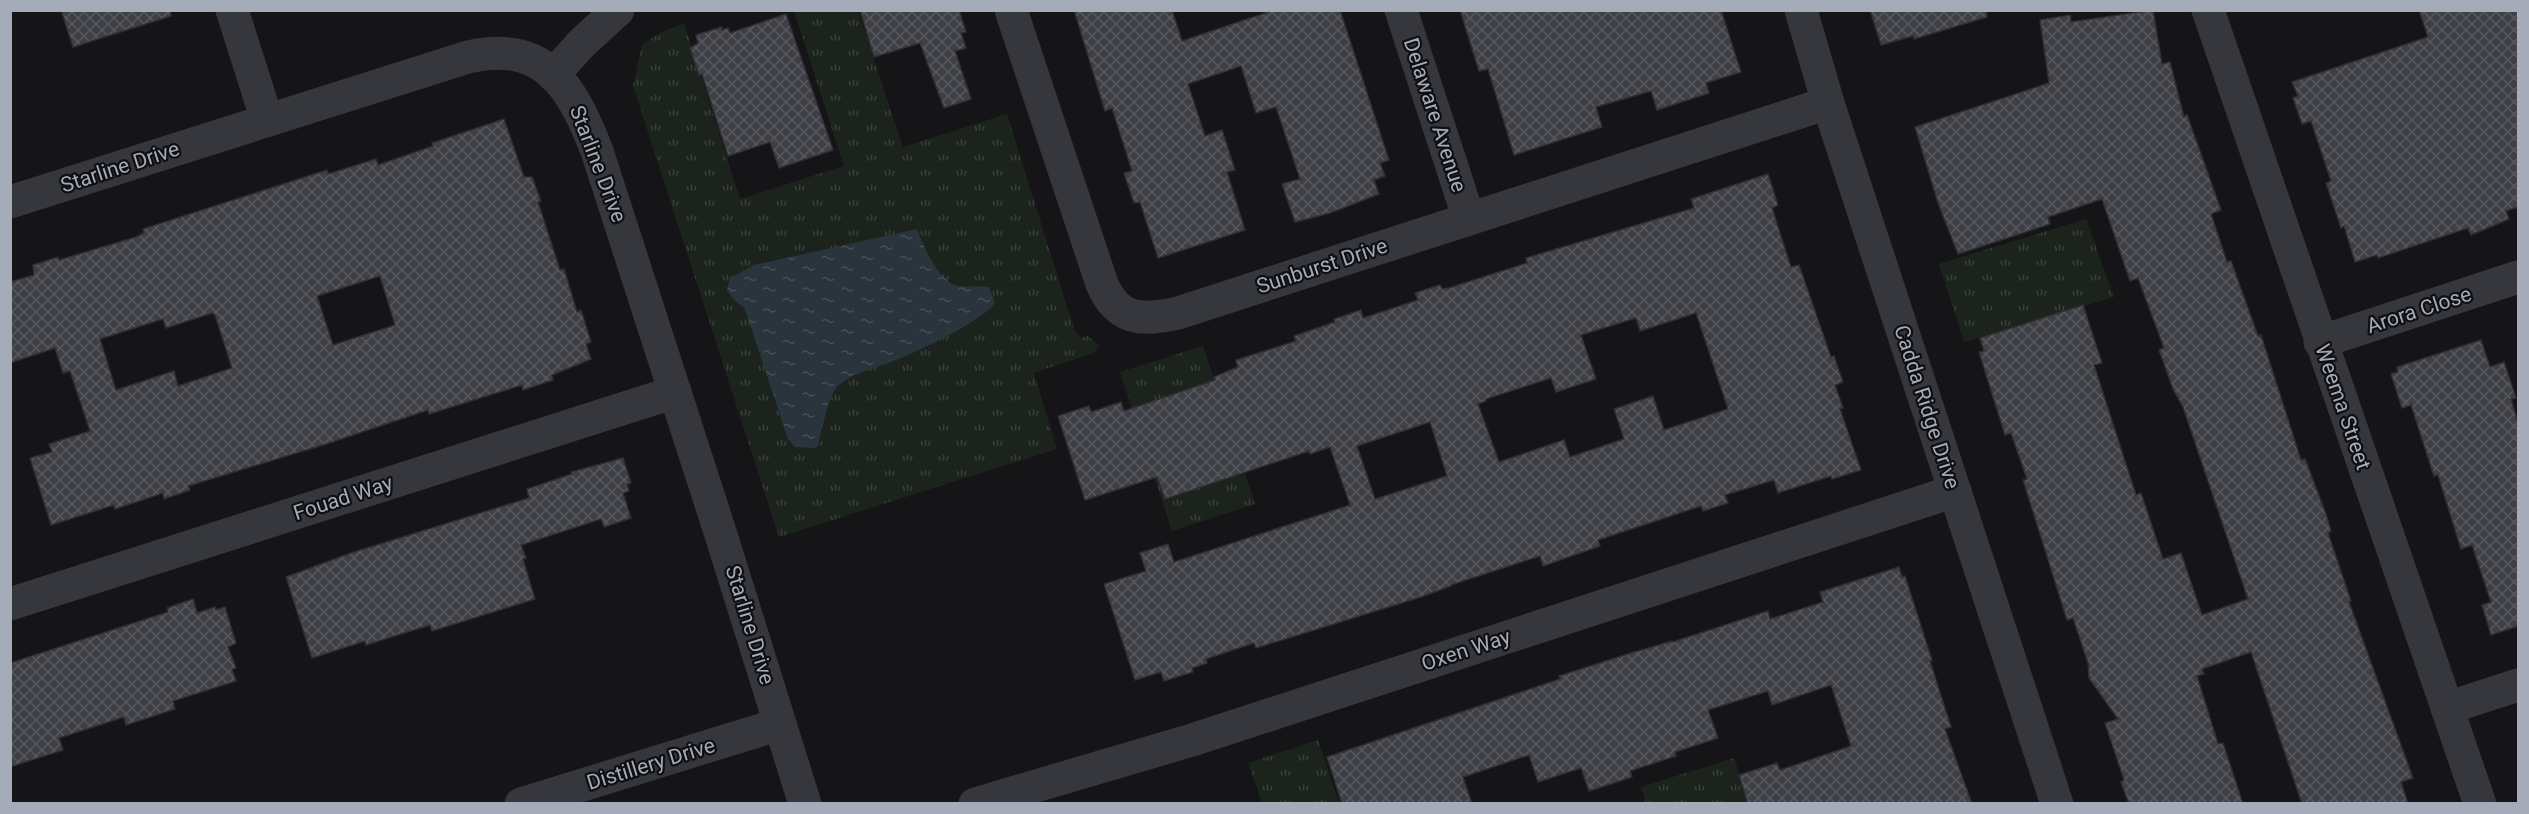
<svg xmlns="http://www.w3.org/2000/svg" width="2529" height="814" font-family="Roboto,sans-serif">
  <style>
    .grass { fill: url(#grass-tufts) }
    .water { fill: url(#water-ripples) }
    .building { fill: url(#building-cross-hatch); stroke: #2f2f34; stroke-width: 1.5; fill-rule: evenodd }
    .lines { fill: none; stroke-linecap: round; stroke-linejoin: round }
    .minor { stroke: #36373d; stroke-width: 33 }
    .tertiary { stroke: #36373d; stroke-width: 33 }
    .labels { text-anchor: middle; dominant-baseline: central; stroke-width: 4.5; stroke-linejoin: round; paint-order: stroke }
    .street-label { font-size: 21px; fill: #a6abb9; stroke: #101013 }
  </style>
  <defs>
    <pattern id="grass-tufts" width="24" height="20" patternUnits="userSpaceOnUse" patternTransform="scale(1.5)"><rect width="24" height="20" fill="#1b231c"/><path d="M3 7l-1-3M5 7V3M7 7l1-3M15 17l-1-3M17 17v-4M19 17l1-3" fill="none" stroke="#39403b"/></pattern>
    <pattern id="water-ripples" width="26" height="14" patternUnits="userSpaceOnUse" patternTransform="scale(1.5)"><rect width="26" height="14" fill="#2a343d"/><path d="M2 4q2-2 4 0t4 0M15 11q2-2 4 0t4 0" fill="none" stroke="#464f57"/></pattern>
    <pattern id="building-cross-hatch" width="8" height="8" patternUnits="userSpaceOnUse" patternTransform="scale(1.5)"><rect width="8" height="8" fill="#3f4045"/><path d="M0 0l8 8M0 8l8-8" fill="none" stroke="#58595e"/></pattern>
  </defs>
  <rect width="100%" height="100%" fill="#151518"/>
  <!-- grass -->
  <g class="grass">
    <path d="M794 11H858L903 147 1007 114 1074 329 1081 338 1088 336 1100 346 1093 353 1034 373 1057 449 779 537 633 86 642 45 660 33 684 23 740 199 844 166Z"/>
    <path d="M2086 219 2114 297 1964 342 1939 264Z"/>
    <path d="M1203 346 1255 504 1172 531 1120 372Z"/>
    <path d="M1318 740 1339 803H1262L1248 763Z"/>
    <path d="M1734 758 1749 803H1646L1641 787Z"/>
  </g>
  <!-- water -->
  <path class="water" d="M917 229C923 245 938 280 955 285 965 288 978 285 989 287L995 303C981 322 915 353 891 362 875 368 853 373 840 384 826 395 824 431 816 448L795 447 788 439 745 309 733 299 727 290 730 278 754 265Z"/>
  <!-- building -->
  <g class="building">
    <path d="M61 10H170L171 16 73 47Z"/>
    <path d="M860 10H959L966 32 961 33 966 48 955 51 971 99 944 108 920 43 874 57Z"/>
    <path d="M1074 10H1172L1182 41 1274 10H1340L1389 160 1380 163 1385 176 1374 180 1379 194 1330 213 1295 222 1282 184 1300 179 1276 107 1256 113 1241 66 1188 84 1205 136 1222 130 1235 170 1227 172 1245 230 1158 258 1140 202 1134 203 1124 173 1132 171 1112 108 1105 111Z"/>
    <path d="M1460 10H1721L1741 72 1706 83 1709 93 1657 110 1651 91 1596 107 1602 127 1514 155 1488 69 1479 71Z"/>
    <path d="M1870 10H1986L1987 17 1914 39 1913 36 1881 45Z"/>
    <path d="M2153 10 2162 64 2170 62 2184 117 2187 115 2221 210 2211 214 2227 262 2231 261 2258 336 2261 335 2301 460 2305 459 2326 514 2331 531 2328 533 2351 601 2349 602 2413 778 2401 782 2408 804H2302L2251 652 2202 669 2204 674 2197 676 2218 744 2223 743 2243 804H2129L2121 782 2124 780 2105 723 2118 719 2089 678 2088 663 2073 618 2067 620 2023 480 2027 479 2011 433 2005 435 1979 352 1984 351 1980 338 2083 305 2102 363 2094 365 2136 495 2141 493 2163 559 2181 553 2202 615 2248 599 2183 407 2173 389 2159 350 2164 348 2138 278 2130 281 2102 199 2048 217 2050 224 1958 254 1938 203 1915 127 2049 83 2040 20 2070 15 2071 22Z"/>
    <path d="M2419 10H2518V207L2506 211 2509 219 2471 235 2468 228 2378 258 2377 255 2355 262 2344 226 2341 228 2326 183 2331 181 2311 121 2302 124 2293 98 2298 96 2292 82 2428 37Z"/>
    <path d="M786 14 833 150 779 168 770 142 728 156 702 74 699 75 690 48 698 43 696 35 722 27V30L728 28 730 33Z"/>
    <path d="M504 119 524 177H532L541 201 538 202 560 270 564 269 577 312 581 310 591 342 586 344 591 359 552 375 553 380 523 390 522 385 429 414 428 410 326 444 188 486 190 490 164 499 163 493 115 509 114 505 51 525 30 458 52 452 49 444 90 431 70 371 63 373 55 348 10 363V282L34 275 33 265 58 257 59 260 136 237 144 233 143 229 327 170 328 174 376 159 378 165 433 146 432 143ZM380 276 395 325 333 345 317 296ZM212 313 215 315 232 368 178 386 174 371 116 390 100 339 163 319 166 328Z"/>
    <path d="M1768 174 1778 205 1772 208 1791 267 1799 265 1831 357 1834 356 1843 382 1835 385 1843 408 1840 409 1861 470 1832 479 1831 476 1778 493 1774 480 1725 495 1728 503 1703 511 1701 506 1598 540 1600 546 1543 566 1540 556 1451 585V586L1421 597 1256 648 1254 643 1206 659 1207 663 1192 668 1193 672 1164 681 1161 672 1135 680 1104 584 1146 571 1140 553 1168 544 1174 562 1350 505 1330 447 1310 454 1309 451 1165 499 1157 477 1085 500 1058 416 1089 406 1091 412 1121 402 1124 411 1215 380 1214 377 1238 367 1236 360 1296 341 1294 336 1335 322 1334 319 1361 310 1363 318 1418 300 1415 293 1440 285 1442 289 1449 288 1527 263 1526 258 1694 208 1691 199ZM1696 313 1728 409 1664 430 1653 396 1614 409 1624 439 1570 457 1564 440 1499 462 1478 404 1486 401V399L1551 378 1556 392 1596 379 1581 335 1636 318 1640 331ZM1430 422 1447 476 1375 499 1357 446Z"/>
    <path d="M2481 340 2490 367 2504 362 2516 398 2511 399 2518 423V626L2491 635 2482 605 2491 602 2472 545 2461 549 2438 475 2434 476 2411 405 2402 408 2391 374 2398 372 2397 367Z"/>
    <path d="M623 458 631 483 627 484 629 491 623 493 631 518 604 527 601 519 521 545 526 558 523 559 535 599 432 631 430 625 366 645 365 641 312 658 286 577 351 553 529 498 527 489 572 474 571 472Z"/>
    <path d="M1899 567 1902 577 1905 576 1932 660 1930 661 1951 727 1945 729 1972 804H1748L1739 775 1777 763 1780 770 1851 746 1831 685 1772 705 1768 691 1708 710 1718 738 1675 752 1676 756 1630 771 1632 777 1589 791 1581 768 1538 782 1529 755 1463 777 1472 804H1342L1327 757 1560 679 1559 676 1628 654 1672 641 1673 642 1768 611 1770 619 1823 602 1820 592Z"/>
    <path d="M193 599 197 613 215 607 216 610 225 607 236 643 228 647 236 668 232 669 236 681 173 701 175 709 126 725 124 717 59 738 63 750 10 767V663L168 612 167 608Z"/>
  </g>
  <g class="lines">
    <!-- minor -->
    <g class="minor">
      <path d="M232 10 267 120"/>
      <path d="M1011 10 1102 284C1118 321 1142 321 1178 313L1828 103"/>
      <path d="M1401 10 1469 219"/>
      <path d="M2208 10 2480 804"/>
      <path d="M553 75 582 43 618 10"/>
      <path d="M10 202 468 57C545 39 572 87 597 151L722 538 805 804"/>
      <path d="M2320 342 2518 277"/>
      <path d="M10 604 675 392"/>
      <path d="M2447 708 2518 685"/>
      <path d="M521 804 780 724"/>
      <path d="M975 804 1192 740 1955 491"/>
    </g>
    <!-- tertiary -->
    <path class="tertiary" d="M1801 10 1828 103 2057 804"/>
  </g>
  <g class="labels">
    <!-- street labels -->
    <g class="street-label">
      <text transform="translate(1435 115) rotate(72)">Delaware Avenue</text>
      <text transform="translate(598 164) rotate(69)">Starline Drive</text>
      <text transform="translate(120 167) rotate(-18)">Starline Drive</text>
      <text transform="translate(1322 266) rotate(-18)">Sunburst Drive</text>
      <text transform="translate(2419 310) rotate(-18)">Arora Close</text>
      <text transform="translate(1927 407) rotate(72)">Cadda Ridge Drive</text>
      <text transform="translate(2343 407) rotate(71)">Weema Street</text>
      <text transform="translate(343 498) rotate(-18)">Fouad Way</text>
      <text transform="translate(750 625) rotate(73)">Starline Drive</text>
      <text transform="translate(1466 650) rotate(-18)">Oxen Way</text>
      <text transform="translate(651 764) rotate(-17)">Distillery Drive</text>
    </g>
  </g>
  <!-- border -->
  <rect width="2529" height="814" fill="none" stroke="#a6abb9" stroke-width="24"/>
</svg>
